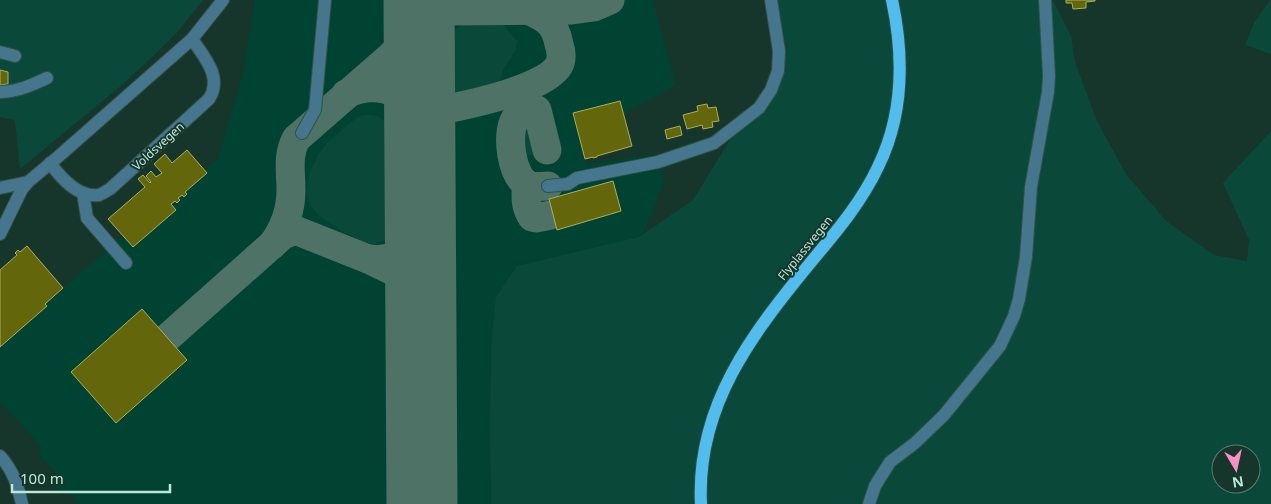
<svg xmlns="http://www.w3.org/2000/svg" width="1271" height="504" font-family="'Noto Sans',sans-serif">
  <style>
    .built { fill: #004333 }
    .green { fill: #0a4939; fill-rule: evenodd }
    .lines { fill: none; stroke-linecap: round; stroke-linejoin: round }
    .taxiway { stroke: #4e7266; stroke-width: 29 }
    .runway { stroke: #4e7266; stroke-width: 71 }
    .building { fill: #64660c; stroke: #abaf5f }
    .minor-casing { stroke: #305247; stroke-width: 14 }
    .major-casing { stroke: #305247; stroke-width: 14 }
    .minor { stroke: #46768d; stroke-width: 12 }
    .major { stroke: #52bcec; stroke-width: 12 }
    .labels { text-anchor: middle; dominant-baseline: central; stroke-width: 4; stroke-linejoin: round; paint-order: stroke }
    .street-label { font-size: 12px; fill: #bbe8d7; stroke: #16352b }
  </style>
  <rect width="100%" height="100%" fill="#16352b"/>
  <!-- built -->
  <path class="built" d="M255 0H653L676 85 623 114 585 159 587 164 650 155 656 157 664 181 629 271 491 346 490 427 491 504H80L72 495 55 488 57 475 39 455 40 445 0 402V347L46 305 45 304 123 236 205 171 218 158 244 69Z"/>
  <!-- green -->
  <g class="green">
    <path d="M0 0H203L179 30 151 58 121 86 20 169 15 120 0 117Z"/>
    <path d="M774 0H1053L1071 36 1075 62 1097 121 1126 174 1166 221 1214 255 1247 261 1249 240 1223 183 1271 131V504H491L490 427 491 346 496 297 517 266 639 237 693 200 736 130 781 78ZM1221 454H1251V484H1221Z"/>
    <path d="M1270 0H1271V54L1245 45 1254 23Z"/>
    <path d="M497 18 519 43H517L514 53 503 70 498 87 463 98 450 95 454 92 455 77 448 33C457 30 463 22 473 20 480 17 489 19 497 18Z"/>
    <path d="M364 115C381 113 392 125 395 141 395 161 400 222 389 236 385 240 378 244 372 244 362 242 350 235 341 230 315 215 301 204 310 173 315 159 322 147 333 138 342 130 352 119 364 115Z"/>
    <path d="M528 125 537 155H524L518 137V130Z"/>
  </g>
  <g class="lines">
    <!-- taxiway -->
    <g class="taxiway">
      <path d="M434 9 441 11 572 10 594 7 610 0"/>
      <path d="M346 94C376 80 400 90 420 114 448 109 549 91 560 63 562 57 561 50 559 44 555 23 547 19 528 10"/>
      <path d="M547 150 537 110 530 106C525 110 519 113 515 119 506 134 511 176 528 185 535 188 541 186 548 186"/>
      <path d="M527 184C525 196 525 207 532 217L536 218 551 215"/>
      <path d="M272 245C284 229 291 210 291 190 291 172 287 156 296 139L391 56 428 16 441 11 455 0"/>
      <path d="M368 259C404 263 412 245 420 213"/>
      <path d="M167 338 283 235 295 230 368 259 397 273 412 290 418 303 421 320"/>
    </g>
    <!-- runway -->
    <path class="runway" d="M419 0 422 504"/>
  </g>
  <!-- building -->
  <g class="building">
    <path d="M1066 0H1095V1L1086 2V8L1073 9 1072 3H1066Z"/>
    <path d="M0 70 8 72V84L0 85Z"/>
    <path d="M620 101 632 146 597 156V157L593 158V157L585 159 573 113Z"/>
    <path d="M707 104 708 108 716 107 719 121 712 122 713 127 703 129 702 125 687 129 683 115 698 111 697 106Z"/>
    <path d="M680 126 682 135 667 139 665 130Z"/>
    <path d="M187 150 207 173 185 192 187 194 184 197 182 195 178 198 180 200 177 203 175 201 171 204 176 210 133 247 108 219 145 187 138 179 143 175 150 183 151 182 146 176 151 171 156 177 162 173 154 164 165 154 172 163Z"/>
    <path d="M613 181 621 211 557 230 549 199Z"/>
    <path d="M27 246 63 288 45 304 47 306 0 347V270L17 255 15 253 18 250 20 252Z"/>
    <path d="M142 309 187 360 116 423 71 372Z"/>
  </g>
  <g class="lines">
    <!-- minor casing -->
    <g class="minor-casing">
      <g id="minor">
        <path d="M0 52 15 56"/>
        <path d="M0 92C17 92 32 85 47 78"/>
        <path d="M302 133 315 110 325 0"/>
        <path d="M50 163C61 178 78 198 99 195 102 194 106 191 110 189L209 99C223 77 204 57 192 39"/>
        <path d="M548 186 568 184 577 178 658 162 714 143 759 108 771 90 778 71 779 51 771 0"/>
        <path d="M0 188 28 182 59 156 192 39 223 0"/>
        <path d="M83 193 87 218 126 263"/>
        <path d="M0 234 22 189 28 182"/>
        <path d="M0 456C13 470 18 486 22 504"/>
        <path d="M869 504 875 486 890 462 915 443 944 415 1000 346 1014 316 1019 299 1026 257 1031 187 1048 92 1049 76 1045 0"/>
      </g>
    </g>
    <!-- major casing -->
    <g class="major-casing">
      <path id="major" d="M701 504C696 406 752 334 811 262 836 232 861 203 878 167 904 114 904 56 892 0"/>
    </g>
    <!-- minor -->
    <use href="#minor" class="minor"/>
    <!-- major -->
    <use href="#major" class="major"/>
  </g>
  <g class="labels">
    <!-- street labels -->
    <g class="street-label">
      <text transform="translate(158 146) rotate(-42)">Voldsvegen</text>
      <text transform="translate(805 248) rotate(-51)">Flyplassvegen</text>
    </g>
  </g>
  <!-- north arrow -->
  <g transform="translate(1236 469) rotate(171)"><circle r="24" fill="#16352b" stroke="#587d70"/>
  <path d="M0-4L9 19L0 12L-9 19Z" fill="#fc8fc3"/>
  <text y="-8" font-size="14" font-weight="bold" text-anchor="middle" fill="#bbe8d7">N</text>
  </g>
  <!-- scale -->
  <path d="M12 484v8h158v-8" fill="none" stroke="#bbe8d7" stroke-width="2.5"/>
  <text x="20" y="484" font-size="15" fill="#bbe8d7" stroke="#16352b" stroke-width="4" paint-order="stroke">100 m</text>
</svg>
